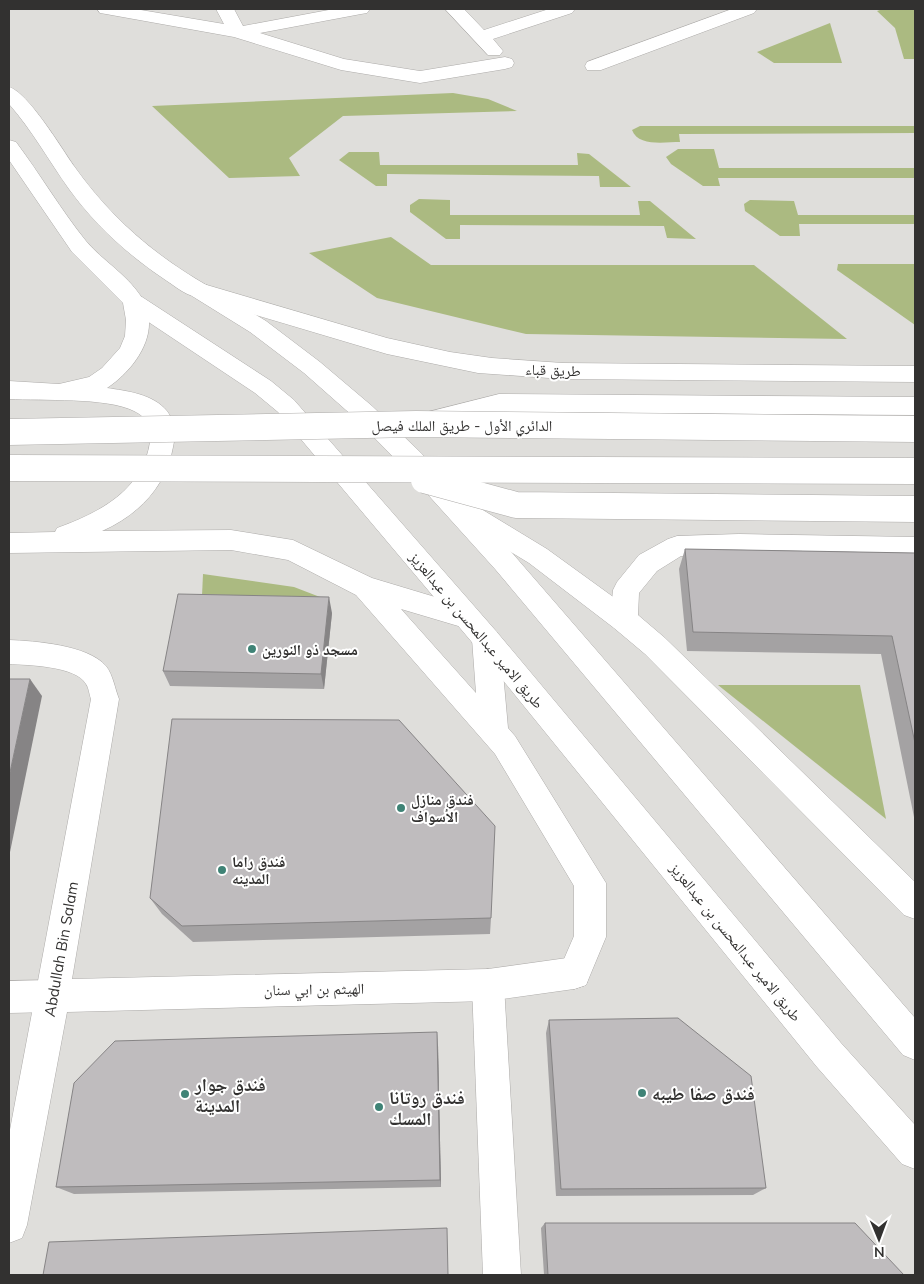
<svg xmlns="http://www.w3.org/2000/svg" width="924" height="1284" font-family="Mulish,'Noto Naskh Arabic',sans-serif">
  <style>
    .green { fill: #abba81 }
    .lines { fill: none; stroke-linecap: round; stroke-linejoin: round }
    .pedestrian-casing { stroke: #adaba9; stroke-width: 1 }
    .minor-casing { stroke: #adaba9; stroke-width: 1 }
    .tertiary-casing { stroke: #adaba9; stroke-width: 1 }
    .secondary-casing { stroke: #adaba9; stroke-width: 1 }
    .primary-casing { stroke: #adaba9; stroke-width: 1 }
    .trunk-casing { stroke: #adaba9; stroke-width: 1 }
    .pedestrian { fill: #fff; fill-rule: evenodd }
    .minor { fill: #fff; fill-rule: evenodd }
    .tertiary { fill: #fff; fill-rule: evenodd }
    .secondary { fill: #fff; fill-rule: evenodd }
    .primary { fill: #fff; fill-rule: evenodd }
    .trunk { fill: #fff; fill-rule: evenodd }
    .trunk-bridge-casing { stroke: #adaba9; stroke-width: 27; stroke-linecap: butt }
    .trunk-bridge { stroke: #fff; stroke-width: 26 }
    .wall { fill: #a4a2a3 }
    .shaded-wall { fill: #868485 }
    .building { fill: #bfbcbe; stroke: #868485 }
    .poi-dot { fill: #3f8376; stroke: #fff; stroke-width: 2 }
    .labels { text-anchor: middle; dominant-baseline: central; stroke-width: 4; stroke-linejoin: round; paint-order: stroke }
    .street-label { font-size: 15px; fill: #323130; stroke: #fff }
    .poi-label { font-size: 15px; font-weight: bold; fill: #323130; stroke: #fff; text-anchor: start }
    .near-poi-label { font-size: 18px; font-weight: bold; fill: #323130; stroke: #fff; text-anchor: start }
  </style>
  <rect width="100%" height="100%" fill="#dfdedb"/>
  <!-- green -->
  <g class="green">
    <path d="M883 9H915V59H904L895 28 877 11Z"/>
    <path d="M830 23 842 63H774L757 52Z"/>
    <path d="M453 93 488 99 517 111 343 116 289 158 300 176 229 178 152 106Z"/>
    <path d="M640 126H915V133L679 134 680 142C665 142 638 147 632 130Z"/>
    <path d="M678 149H714L719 168H915V178H718L720 186H703L671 164 666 157Z"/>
    <path d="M349 152H379L380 165H578L577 153 589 154 631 187H600L599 176 387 174V186H376L339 160Z"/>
    <path d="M419 199 450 200V215H640L638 201H650L696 239 667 238 664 226 460 225V239H446L410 212V205Z"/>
    <path d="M750 200 794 201 798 215H915V224H799L800 236H780L745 211 744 204Z"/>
    <path d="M391 237 431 265H754L847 339 526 334 377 298 309 253Z"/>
    <path d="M838 264H915V325L837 270Z"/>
    <path d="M203 574 294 587 320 597 202 596Z"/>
    <path d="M718 685H860L886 819Z"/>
  </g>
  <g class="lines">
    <!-- pedestrian casing -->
    <g class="pedestrian-casing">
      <g id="pedestrian">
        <path d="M488 969 500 973 504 985 521 1275H483L472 985 476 973Z"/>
        <path d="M53 980 65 984 69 996 65 1008 53 1012 9 1013V981Z"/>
      </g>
    </g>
    <!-- minor casing -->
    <g class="minor-casing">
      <g id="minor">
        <path d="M97 9H135L224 24 216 9H234L243 26 334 9H370L367 13 361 14 260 33 344 59 420 71 505 57 512 59 514 63 512 67 505 69 420 83 341 70 234 37 106 14 100 13Z"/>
        <path d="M445 9H464L484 30 549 9H575L572 13 493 39 503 51 500 55H488Z"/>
        <path d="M732 9H757L754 13 601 70H587L585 66 587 62Z"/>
        <path d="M9 640C35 641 88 645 106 666 113 675 115 689 119 699L72 979 488 969 574 957 586 961 590 973 586 985 574 989 488 1001 67 1012 27 1225 22 1238 9 1243V1135L91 699C89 694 89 688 86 684 76 666 28 665 9 664Z"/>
      </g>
    </g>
    <!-- tertiary casing -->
    <g class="tertiary-casing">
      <g id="tertiary">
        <path d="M200 283 387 338 450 352 492 358 563 363 915 366V382L563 379 478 373 387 354 192 296 189 291 192 286Z"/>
        <path d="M739 534 915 537V557L739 554 681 556 657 571 639 593 638 615 665 638 915 882V919L904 915 645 654 614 628 610 620 613 590 617 582 639 555 668 539 677 536Z"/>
      </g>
    </g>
    <!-- secondary casing -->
    <g class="secondary-casing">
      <g id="secondary">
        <path d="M9 87C28 92 62 149 74 166 110 217 154 255 208 286L211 291 208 296C192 301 179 289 167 281 129 256 95 225 69 189 49 161 32 130 9 104Z"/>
        <path d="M9 140 16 142C40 174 61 210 86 241 102 260 126 274 140 295 164 329 136 369 107 388 127 391 153 394 167 411 175 422 176 434 173 447 166 487 138 515 102 531L231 530 293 540 372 578 475 609 479 617 475 625 465 628 401 609 476 693 472 639 476 631 486 627 496 631 500 639 508 728 515 736 606 883V937L586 985 574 989 562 985 558 973 574 936V886L495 754 356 595 288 560 231 550 9 553V533L55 532 57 528C99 513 143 490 150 442 152 427 148 418 134 411 106 397 42 401 9 399V381L59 384 89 377 102 368 120 348 125 336 126 320 123 303 72 252 9 160Z"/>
        <path d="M459 498 468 501 547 549 634 612 638 620 634 628 624 631 614 628 529 563 450 515 446 508 450 501Z"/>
      </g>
    </g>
    <!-- primary casing -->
    <g class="primary-casing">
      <g id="primary">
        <path d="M200 283 208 286 266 321 320 362 372 406 421 453 513 554 915 1018V1060L903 1055 495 569 403 467 355 418 304 373 250 332 192 296 189 291 192 286Z"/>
        <path d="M134 294 142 297 271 381 294 400 496 631 841 1043 915 1125V1169L902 1164 817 1067 476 647 278 412 255 393 126 307 123 302 126 297Z"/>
      </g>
    </g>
    <!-- trunk casing -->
    <g class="trunk-casing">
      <path id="trunk" d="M499 394 915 397V415L499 412 429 429 420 426 417 420 420 414Z"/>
    </g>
    <!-- pedestrian -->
    <use href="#pedestrian" class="pedestrian"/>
    <!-- minor -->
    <use href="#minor" class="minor"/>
    <!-- tertiary -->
    <use href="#tertiary" class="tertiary"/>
    <!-- secondary -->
    <use href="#secondary" class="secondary"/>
    <!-- primary -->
    <use href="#primary" class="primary"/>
    <!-- trunk -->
    <use href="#trunk" class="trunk"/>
    <!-- trunk-bridge casing -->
    <g class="trunk-bridge-casing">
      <g id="trunk-bridge">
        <path d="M9 432 416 424 915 429"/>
        <path d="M9 468 915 471"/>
        <path d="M424 480 516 505 915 509"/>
      </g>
    </g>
    <!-- trunk-bridge -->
    <use href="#trunk-bridge" class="trunk-bridge"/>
  </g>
  <!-- wall -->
  <g class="wall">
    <path d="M685 549 915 553V822L881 654 687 651 679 569Z"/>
    <path d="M332 613 324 689 170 686 163 671Z"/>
    <path d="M150 898 491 918 490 934 193 942 162 914Z"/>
    <path d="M549 1020 766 1188 753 1195 556 1196 546 1033Z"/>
    <path d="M438 1045 441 1187 74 1194 56 1187Z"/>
    <path d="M545 1223 904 1275H544L541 1228Z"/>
  </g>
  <!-- shaded-wall -->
  <g class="shaded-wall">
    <path d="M329 597 332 613 324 689 321 674Z"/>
    <path d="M30 679 42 696 9 857V777Z"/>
    <path d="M437 1032 438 1045 441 1187 440 1180Z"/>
  </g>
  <!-- building -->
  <g class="building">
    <path d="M685 549 915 553V743L892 636 693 632Z"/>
    <path d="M178 594 329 597 321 674 163 671Z"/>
    <path d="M9 679H30L9 777Z"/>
    <path d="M172 719 399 720 495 826 491 918 182 926 150 898Z"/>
    <path d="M678 1018 751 1076 766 1188 561 1189 549 1020Z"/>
    <path d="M437 1032 440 1180 56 1187 74 1083 115 1041Z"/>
    <path d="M545 1223H855L904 1275H548Z"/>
    <path d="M447 1228 448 1275H43L49 1242Z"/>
  </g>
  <!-- markers -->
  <g class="poi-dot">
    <circle cx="252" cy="649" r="5"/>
    <circle cx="401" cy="808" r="5"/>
    <circle cx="222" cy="870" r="5"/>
    <circle cx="642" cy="1093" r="5"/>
    <circle cx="185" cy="1094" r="5"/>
    <circle cx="379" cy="1107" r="5"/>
  </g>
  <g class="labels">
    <!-- street labels -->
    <g class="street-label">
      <text transform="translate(553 370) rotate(2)">طريق قباء</text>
      <text x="462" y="425">الدائري الأول - طريق الملك فيصل</text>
      <text transform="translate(477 630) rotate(50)">طريق الامير عبدالمحسن بن عبدالعزيز</text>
      <text transform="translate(736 942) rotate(51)">طريق الامير عبدالمحسن بن عبدالعزيز</text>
      <text transform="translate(61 949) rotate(-80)">Abdullah Bin Salam</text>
      <text transform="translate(314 989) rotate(-1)">الهيثم بن ابي سنان</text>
    </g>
    <!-- poi labels -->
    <g class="poi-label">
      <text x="262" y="649">مسجد ذو النورين</text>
      <text x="411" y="799">فندق منازل<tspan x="411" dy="17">الأسواف</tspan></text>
      <text x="232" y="861">فندق راما<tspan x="232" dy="17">المدينه</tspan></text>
    </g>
    <!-- near-poi labels -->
    <g class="near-poi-label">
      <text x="195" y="1084">فندق جوار<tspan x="195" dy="21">المدينة</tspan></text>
      <text x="652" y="1093">فندق صفا طيبه</text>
      <text x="389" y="1097">فندق روتانا<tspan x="389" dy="21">المسك</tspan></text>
    </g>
  </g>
  <!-- border -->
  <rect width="924" height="1284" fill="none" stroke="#323130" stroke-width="20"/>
  <!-- north arrow -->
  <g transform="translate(879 1239) rotate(179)" stroke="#ffffff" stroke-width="4" paint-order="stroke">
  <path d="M0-4L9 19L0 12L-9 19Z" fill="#323130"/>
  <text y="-8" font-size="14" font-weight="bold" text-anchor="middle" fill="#323130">N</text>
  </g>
</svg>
